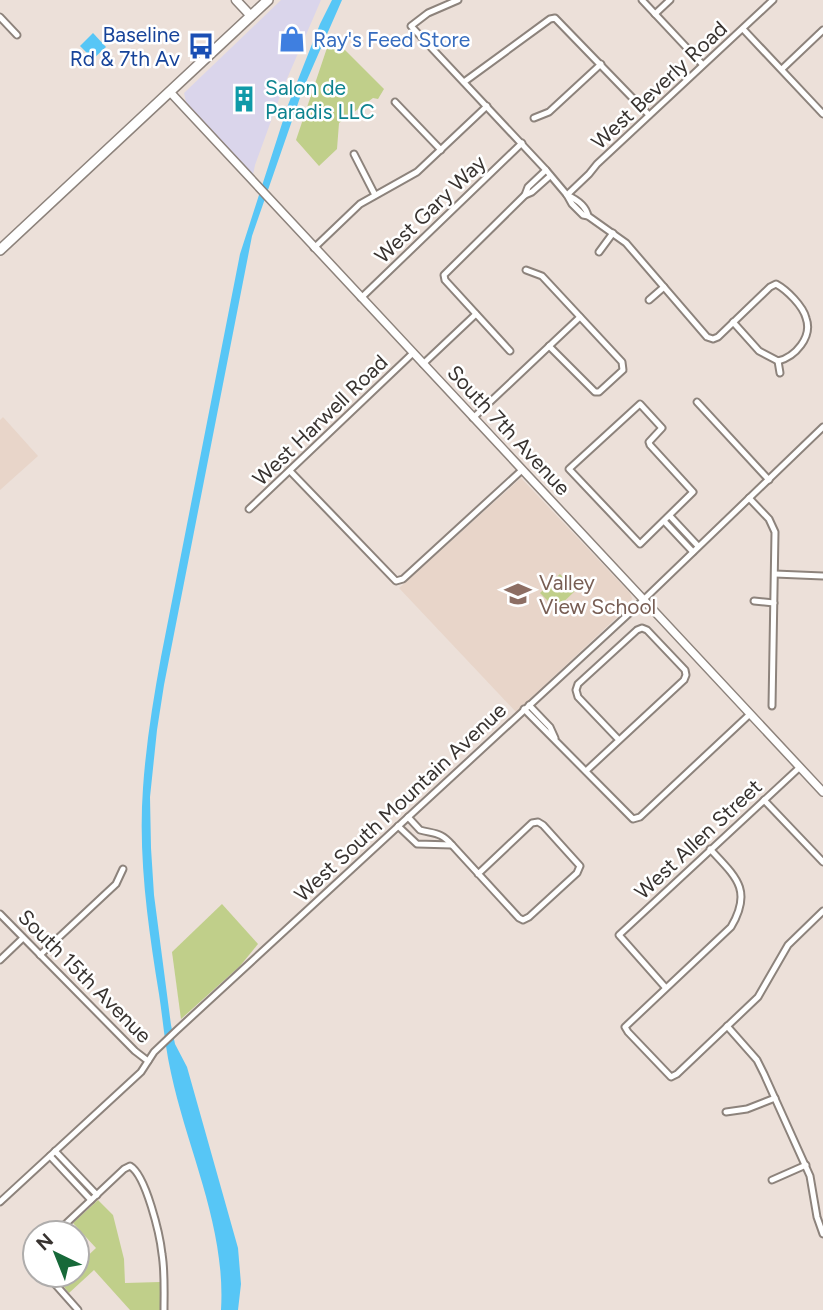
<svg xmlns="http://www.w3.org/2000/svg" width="823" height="1310" font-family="Figtree,sans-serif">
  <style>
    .commercial { fill: #dad5eb }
    .built { fill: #e8d5c9 }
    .green { fill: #c0cf8a }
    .water { fill: #57c6f6 }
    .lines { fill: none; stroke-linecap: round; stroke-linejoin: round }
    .minor-casing { stroke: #8d837c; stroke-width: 9 }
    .tertiary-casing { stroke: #8d837c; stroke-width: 10 }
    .secondary-casing { stroke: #8d837c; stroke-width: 11 }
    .primary-casing { stroke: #8d837c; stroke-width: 12 }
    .minor { stroke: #fff; stroke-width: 5 }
    .tertiary { stroke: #fff; stroke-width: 7 }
    .secondary { stroke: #fff; stroke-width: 8 }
    .primary { stroke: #fff; stroke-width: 9 }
    .labels { text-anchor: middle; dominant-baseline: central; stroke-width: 5; stroke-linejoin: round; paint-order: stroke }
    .transit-label { font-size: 21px; fill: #164399; stroke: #fff; text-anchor: end }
    .shop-label { font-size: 21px; fill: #366cbe; stroke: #fff; text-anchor: start }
    .street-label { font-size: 21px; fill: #383330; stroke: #fff }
    .culture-label { font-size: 21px; fill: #0d838f; stroke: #fff; text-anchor: start }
    .education-label { font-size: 21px; fill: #785e54; stroke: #fff; text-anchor: start }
  </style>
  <rect width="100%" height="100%" fill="#ece0d9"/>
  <!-- commercial -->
  <path class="commercial" d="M281 0H321L283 88 255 165 253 175 186 102 184 93Z"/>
  <!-- built -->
  <g class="built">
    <path d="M3 417 38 456 0 490V420Z"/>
    <path d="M521 478 630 593 632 598 631 604 516 712 399 588Z"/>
  </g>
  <!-- green -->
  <g class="green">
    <path d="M331 36 384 89 378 99 373 98 339 123 337 149 319 166 296 140Z"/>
    <path d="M560 574 575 591 556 609 540 593Z"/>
    <path d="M222 904 258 944 240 966 181 1019 172 952Z"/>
    <path d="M98 1200 113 1215 124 1259 125 1283 160 1282V1310H130L94 1270 69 1293 60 1282 68 1275H77V1266L96 1248 73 1223Z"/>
  </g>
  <!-- water -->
  <g class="water">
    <path d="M332 0H342L303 89 252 236 164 685 157 730 150 797 151 848 154 895 171 1025 175 1044 187 1067 238 1248 241 1284 238 1310H221C226 1227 188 1152 171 1073 165 1047 163 1020 159 994 148 926 138 857 143 788 146 744 153 701 161 657L240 254 288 105 320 24Z"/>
    <path d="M93 33 106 47 93 59 80 46Z"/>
  </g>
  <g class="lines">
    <!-- minor casing -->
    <g class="minor-casing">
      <g id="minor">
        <path d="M458 0 428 13 411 26 546 170 567 195 572 204 583 215 588 216 626 243 707 337 713 339 718 337 770 287 776 284C787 290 803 306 806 318 813 337 795 357 778 361"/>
        <path d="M642 0 702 64"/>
        <path d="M655 14 670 0"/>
        <path d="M0 17 17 35"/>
        <path d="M743 29 823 114"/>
        <path d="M782 69 823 30"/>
        <path d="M464 82 550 19 555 18 649 115"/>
        <path d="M395 102 441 150"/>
        <path d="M534 118 549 112 601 64"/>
        <path d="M354 154 375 195"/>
        <path d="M525 195 528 187 546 170"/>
        <path d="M567 195 589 174 597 164 773 0"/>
        <path d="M567 195C576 199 586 206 588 216"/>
        <path d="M314 248 360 204 417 172 487 106"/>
        <path d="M599 252 613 233"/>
        <path d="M526 270 542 276 622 362 623 370 599 392H595L549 346"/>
        <path d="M361 298 522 143"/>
        <path d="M649 300 664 287"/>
        <path d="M733 322 759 351 778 361"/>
        <path d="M510 351 445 280 444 275 525 195 532 192 550 176"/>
        <path d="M778 361 780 373"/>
        <path d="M423 364 476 314"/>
        <path d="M697 402 769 480"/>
        <path d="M640 404 662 428 649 442 650 445 693 492 640 544 569 469Z"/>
        <path d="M473 418 580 317"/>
        <path d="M290 471 396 581 403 579 522 470"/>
        <path d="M749 498 769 519 775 532 772 706"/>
        <path d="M249 509 413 353"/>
        <path d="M670 516 698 546"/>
        <path d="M664 521 693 552"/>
        <path d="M775 574 823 576"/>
        <path d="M754 601 774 603"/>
        <path d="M529 705 550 727 555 738"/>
        <path d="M524 709 633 819 640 817 750 714"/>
        <path d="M586 771 684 680 686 675 685 670 647 630 642 628 637 630 578 684 576 690 578 697 619 740"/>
        <path d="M764 800 823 862"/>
        <path d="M408 817 420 830C435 834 441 832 452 845L519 918 523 920 529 917 577 873 580 866 543 825 538 822 532 823 478 874"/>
        <path d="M398 826 417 844 452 845"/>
        <path d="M710 849C736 877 753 890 731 927L625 1027 628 1032 671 1077 677 1074 758 997 788 945 823 911"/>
        <path d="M0 914 135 1051 148 1061"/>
        <path d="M40 955 116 884 123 869"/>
        <path d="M0 960 23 938"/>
        <path d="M665 987 619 935 800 767"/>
        <path d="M727 1026 757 1060 764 1074 810 1176 817 1217 823 1234"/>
        <path d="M726 1112 747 1109 775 1098"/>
        <path d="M55 1151 97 1195"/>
        <path d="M50 1156 91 1200"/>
        <path d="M772 1180 806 1165"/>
        <path d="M0 1202 141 1072 154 1052 176 1031 635 608 823 427"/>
        <path d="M56 1233 124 1169 130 1166C146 1175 160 1235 162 1254 165 1272 164 1292 164 1310"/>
        <path d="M35 1254 32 1258 35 1262"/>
        <path d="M47 1275 78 1310"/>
      </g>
    </g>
    <!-- tertiary casing -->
    <g class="tertiary-casing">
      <path id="tertiary" d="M170 92 823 792"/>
    </g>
    <!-- secondary casing -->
    <g class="secondary-casing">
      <path id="secondary" d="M236 0 251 16"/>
    </g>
    <!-- primary casing -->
    <g class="primary-casing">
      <path id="primary" d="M0 250 268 0"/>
    </g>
    <!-- minor -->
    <use href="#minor" class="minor"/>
    <!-- tertiary -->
    <use href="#tertiary" class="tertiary"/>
    <!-- secondary -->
    <use href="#secondary" class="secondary"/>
    <!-- primary -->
    <use href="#primary" class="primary"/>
  </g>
  <!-- icons -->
  <defs>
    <g id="shop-bare" transform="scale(2.1)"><path d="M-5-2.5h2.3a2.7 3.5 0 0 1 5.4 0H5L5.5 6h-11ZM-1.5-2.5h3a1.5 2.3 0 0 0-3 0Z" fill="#3f7fe0" stroke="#fff" stroke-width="2.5" paint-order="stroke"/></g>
    <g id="bus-bare" transform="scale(2.1)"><path d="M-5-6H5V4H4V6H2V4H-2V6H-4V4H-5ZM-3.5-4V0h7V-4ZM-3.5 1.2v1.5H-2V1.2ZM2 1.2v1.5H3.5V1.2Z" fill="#1a4fb4" stroke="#fff" stroke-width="2.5" paint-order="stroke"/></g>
    <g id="building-bare" transform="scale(2.1)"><path d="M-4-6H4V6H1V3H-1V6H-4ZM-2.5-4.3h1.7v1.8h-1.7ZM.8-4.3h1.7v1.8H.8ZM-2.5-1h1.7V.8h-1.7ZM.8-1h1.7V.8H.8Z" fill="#0f9aa8" stroke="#fff" stroke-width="2.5" paint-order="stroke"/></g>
    <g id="school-bare" transform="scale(2.1)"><path d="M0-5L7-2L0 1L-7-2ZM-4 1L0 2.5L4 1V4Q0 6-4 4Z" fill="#8d6e63" stroke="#fff" stroke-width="2.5" paint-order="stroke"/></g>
  </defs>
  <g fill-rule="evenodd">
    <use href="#shop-bare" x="292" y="39"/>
    <use href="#bus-bare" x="201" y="46"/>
    <use href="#building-bare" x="244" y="99"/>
    <use href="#school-bare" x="518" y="594"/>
  </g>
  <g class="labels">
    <!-- transit labels -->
    <g class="transit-label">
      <text x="180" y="34">Baseline<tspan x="180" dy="24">Rd &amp; 7th Av</tspan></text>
    </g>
    <!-- shop labels -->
    <g class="shop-label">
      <text x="313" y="39">Ray's Feed Store</text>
    </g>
    <!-- street labels -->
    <g class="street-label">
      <text transform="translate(659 85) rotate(-43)">West Beverly Road</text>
      <text transform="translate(430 209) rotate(-44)">West Gary Way</text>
      <text transform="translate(320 420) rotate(-44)">West Harwell Road</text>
      <text transform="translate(509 430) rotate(47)">South 7th Avenue</text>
      <text transform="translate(400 802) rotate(-43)">West South Mountain Avenue</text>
      <text transform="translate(698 839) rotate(-43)">West Allen Street</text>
      <text transform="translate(85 976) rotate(45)">South 15th Avenue</text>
    </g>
    <!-- culture labels -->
    <g class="culture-label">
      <text x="265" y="87">Salon de<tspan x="265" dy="24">Paradis LLC</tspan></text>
    </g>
    <!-- education labels -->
    <g class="education-label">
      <text x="539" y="582">Valley<tspan x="539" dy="24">View School</tspan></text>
    </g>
  </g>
  <!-- north arrow -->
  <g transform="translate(56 1254) rotate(317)"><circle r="33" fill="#ffffff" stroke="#afadac" stroke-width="2"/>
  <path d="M0-5L12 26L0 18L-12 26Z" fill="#176939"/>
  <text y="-10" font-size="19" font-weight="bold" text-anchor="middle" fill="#383330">N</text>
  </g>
</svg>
